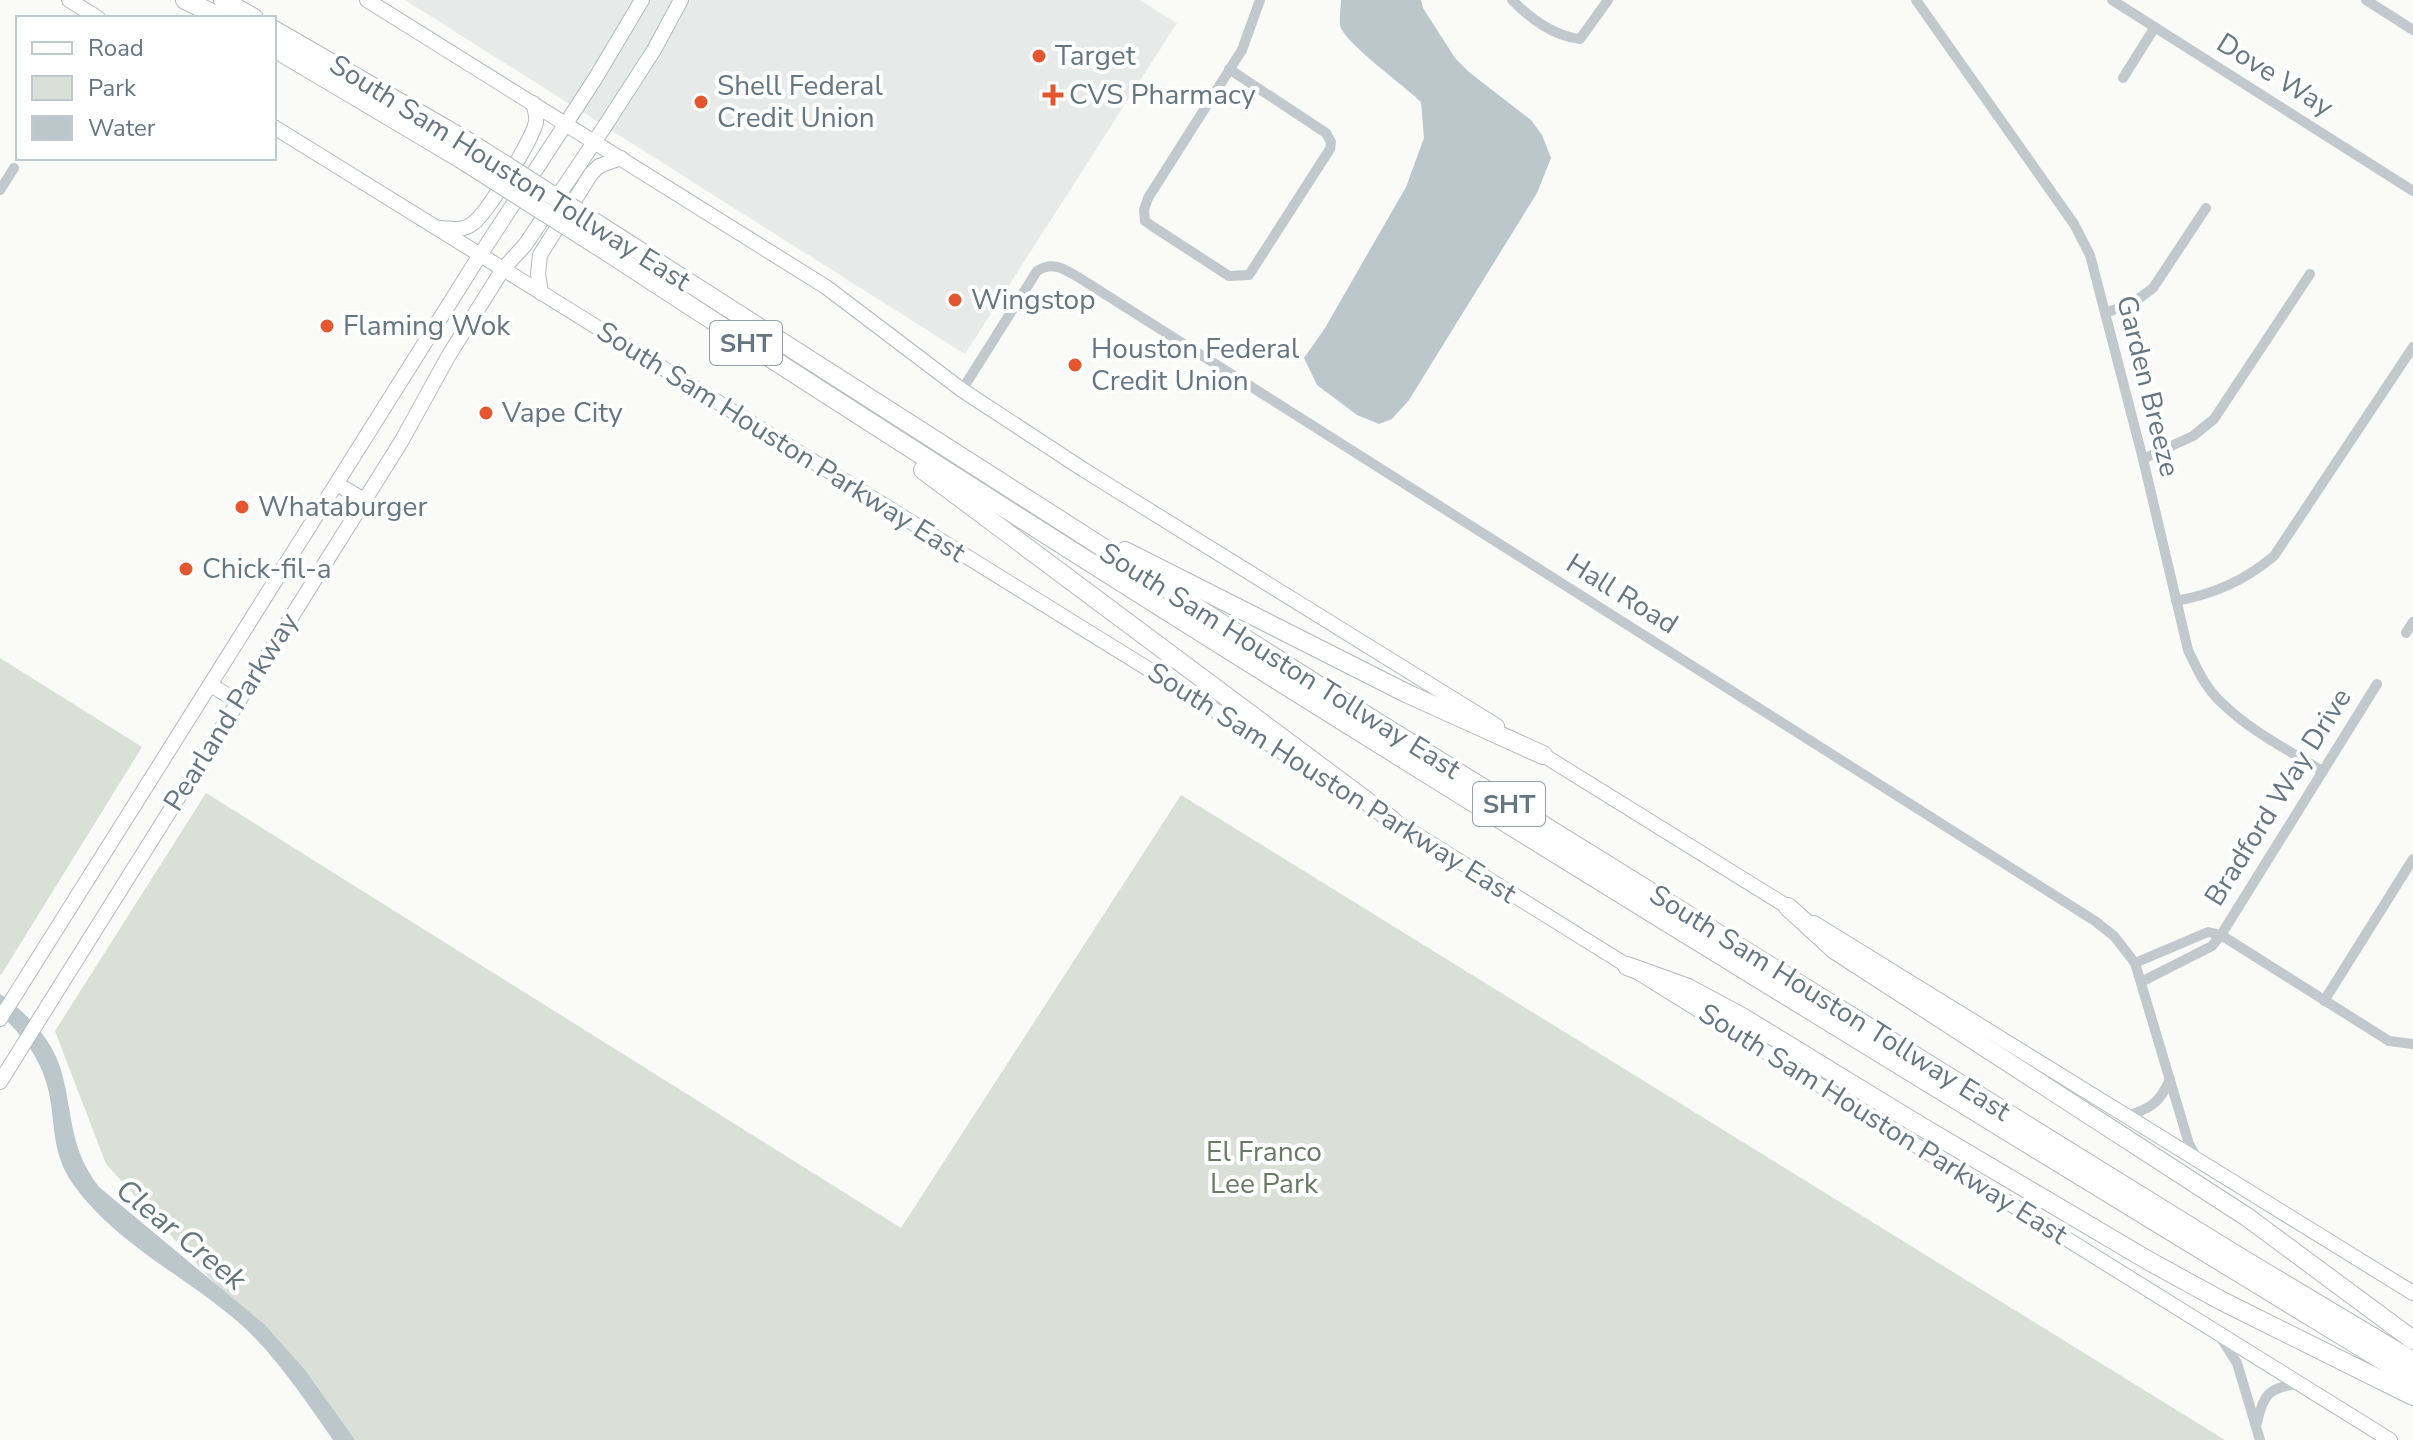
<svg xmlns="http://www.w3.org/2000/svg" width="2413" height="1440" font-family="'Nunito Sans',sans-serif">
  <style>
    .built { fill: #e8e9e9 }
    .green { fill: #dadfd7 }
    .water { fill: #bbc7cb }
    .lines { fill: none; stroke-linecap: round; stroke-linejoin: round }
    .secondary-casing { stroke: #b3babf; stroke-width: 16 }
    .motorway-casing { stroke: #b4b9bd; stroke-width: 20 }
    .minor { stroke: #c3c8cc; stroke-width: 10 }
    .secondary { stroke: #fff; stroke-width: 14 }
    .motorway { stroke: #fff; stroke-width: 18 }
    .motorway-bridge-casing { stroke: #b4b9bd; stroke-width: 20; stroke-linecap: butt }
    .motorway-bridge { stroke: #fff; stroke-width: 18 }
    .poi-dot { fill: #e4572e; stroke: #fff; stroke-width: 3 }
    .labels { text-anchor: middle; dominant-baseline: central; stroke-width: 8; stroke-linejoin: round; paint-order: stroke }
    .shield { fill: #fff; stroke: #939fa8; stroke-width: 2 }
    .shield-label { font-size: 26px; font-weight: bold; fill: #657683 }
    .poi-label { font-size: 28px; fill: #657683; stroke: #fff; text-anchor: start }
    .street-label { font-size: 28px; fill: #657683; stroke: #fff }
    .park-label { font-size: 28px; fill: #687a64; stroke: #fff }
    .water-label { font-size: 30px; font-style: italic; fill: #60757c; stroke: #fff }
  </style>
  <rect width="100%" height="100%" fill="#fafaf8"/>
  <!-- built -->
  <path class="built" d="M405 0H1139L1177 23 965 354Z"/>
  <!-- green -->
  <g class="green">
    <path d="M0 658 142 747 1 975 0 974Z"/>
    <path d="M206 793 901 1228 1181 795 2225 1440H341L265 1339 106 1164 55 1031Z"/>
  </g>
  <!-- water -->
  <g class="water">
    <path d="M1341 0H1421L1423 8 1455 58 1469 72 1531 120 1542 135 1551 158 1537 193 1409 400 1392 419 1379 424 1357 415 1317 385 1304 358 1325 328 1406 187 1424 138 1421 102C1405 86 1343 42 1340 25 1339 18 1341 8 1341 0Z"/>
    <path d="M0 994C26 1012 52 1039 61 1070 74 1116 68 1146 99 1187L265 1325 305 1370 355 1440H333C304 1399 275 1354 237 1321 182 1274 116 1244 73 1184 49 1149 57 1121 47 1085 39 1056 22 1035 0 1014Z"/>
  </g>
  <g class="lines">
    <!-- secondary casing -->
    <g class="secondary-casing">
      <g id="secondary">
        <path d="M69 0 98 18"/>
        <path d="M367 0 826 287 962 390 1084 470 1497 726"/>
        <path d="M274 127 1319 775"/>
        <path d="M441 228C452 229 463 231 472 224 487 214 532 140 536 122 537 116 535 110 533 103"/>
        <path d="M541 293 538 274 540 255 591 174 599 166 621 158"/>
        <path d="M337 484 364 500"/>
        <path d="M211 685 238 702"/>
        <path d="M1535 750 1796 912"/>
        <path d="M1385 815 2390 1440"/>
        <path d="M1814 923 2413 1293"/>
        <path d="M0 1019 480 255 595 79 642 0"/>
        <path d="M0 1082 401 442 449 355 503 269 525 245 603 129 654 50 681 0"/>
      </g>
    </g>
    <!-- motorway casing -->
    <g class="motorway-casing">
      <g id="motorway">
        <path d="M185 0 222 18"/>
        <path d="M223 0 254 18"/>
        <path d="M274 30 472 144"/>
        <path d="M274 48 461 159"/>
        <path d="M613 234 1338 698 2236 1255 2413 1361"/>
        <path d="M606 251C1200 640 1807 1009 2413 1379"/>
        <path d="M923 470 1392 820"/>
        <path d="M1125 551 1406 693 1543 755"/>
        <path d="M1788 907 1835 950 2247 1217 2413 1340"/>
        <path d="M1627 966 1688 988 1742 1017 1917 1124 2149 1261 2222 1301 2413 1396"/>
      </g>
    </g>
    <!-- minor -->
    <g class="minor">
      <path d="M1512 0C1531 19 1553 36 1580 39L1608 0"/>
      <path d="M1916 0 2074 224 2090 255 2143 459 2188 650C2197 669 2206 689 2222 703 2250 731 2289 750 2322 771"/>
      <path d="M2112 0 2413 191"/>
      <path d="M2366 0 2413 30"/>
      <path d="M1229 69 1326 133 1331 142 1330 149 1249 275 1229 276 1152 226 1145 221 1144 210 1148 198 1242 50 1260 0"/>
      <path d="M2123 78 2155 27"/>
      <path d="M0 190 14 168"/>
      <path d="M2105 313 2133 303 2153 288 2206 208"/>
      <path d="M962 390 1037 271C1052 261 1063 268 1078 277L2095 921 2114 936 2135 963 2189 1144 2198 1160"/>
      <path d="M2143 459 2193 436 2214 419 2310 274"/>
      <path d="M2176 601C2214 594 2244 581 2274 556L2413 347"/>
      <path d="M2406 633 2413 622"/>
      <path d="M2135 963 2208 932 2221 935 2389 1041 2413 1044"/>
      <path d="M2141 982 2212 946 2221 935 2377 684"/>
      <path d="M2324 1001 2413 859"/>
      <path d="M2126 1116C2150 1109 2160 1103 2170 1079"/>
      <path d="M2221 1338 2237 1363 2260 1440"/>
      <path d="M2257 1423C2263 1394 2270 1386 2301 1384"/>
    </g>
    <!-- secondary -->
    <use href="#secondary" class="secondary"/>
    <!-- motorway -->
    <use href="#motorway" class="motorway"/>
    <!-- motorway-bridge casing -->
    <g class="motorway-bridge-casing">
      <g id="motorway-bridge">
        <path d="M472 144 613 234"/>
        <path d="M461 159 606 251"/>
      </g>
    </g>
    <!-- motorway-bridge -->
    <use href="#motorway-bridge" class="motorway-bridge"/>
  </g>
  <!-- markers -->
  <g class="poi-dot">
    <circle cx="1039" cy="56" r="8"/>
    <path d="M1049 83h8v8h8v8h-8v8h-8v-8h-8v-8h8z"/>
    <circle cx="701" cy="102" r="8"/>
    <circle cx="955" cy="300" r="8"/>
    <circle cx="327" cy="326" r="8"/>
    <circle cx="1075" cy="365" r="8"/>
    <circle cx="486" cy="413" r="8"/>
    <circle cx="242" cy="507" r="8"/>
    <circle cx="186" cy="569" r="8"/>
  </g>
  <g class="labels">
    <!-- shield labels -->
    <g class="shield">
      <rect x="710" y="321" width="72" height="44" rx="6"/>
      <rect x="1473" y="782" width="72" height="44" rx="6"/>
    </g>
    <g class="shield-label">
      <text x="746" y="343">SHT</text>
      <text x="1509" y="804">SHT</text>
    </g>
    <!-- poi labels -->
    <g class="poi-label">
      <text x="1055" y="56">Target</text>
      <text x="717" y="86">Shell Federal<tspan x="717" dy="32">Credit Union</tspan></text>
      <text x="1069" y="95">CVS Pharmacy</text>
      <text x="971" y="300">Wingstop</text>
      <text x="343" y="326">Flaming Wok</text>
      <text x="1091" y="349">Houston Federal<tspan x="1091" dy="32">Credit Union</tspan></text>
      <text x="502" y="413">Vape City</text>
      <text x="258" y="507">Whataburger</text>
      <text x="202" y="569">Chick-fil-a</text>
    </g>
    <!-- street labels -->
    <g class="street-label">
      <text transform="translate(2275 75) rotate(32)">Dove Way</text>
      <text transform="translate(510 173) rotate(32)">South Sam Houston Tollway East</text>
      <text transform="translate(2148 386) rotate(76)">Garden Breeze</text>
      <text transform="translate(781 442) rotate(32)">South Sam Houston Parkway East</text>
      <text transform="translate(1622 594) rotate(32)">Hall Road</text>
      <text transform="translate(1280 661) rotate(32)">South Sam Houston Tollway East</text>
      <text transform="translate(231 712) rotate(-58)">Pearland Parkway</text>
      <text transform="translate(1332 783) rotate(32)">South Sam Houston Parkway East</text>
      <text transform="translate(2278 797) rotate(-58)">Bradford Way Drive</text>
      <text transform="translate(1830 1003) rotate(32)">South Sam Houston Tollway East</text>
      <text transform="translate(1883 1124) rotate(32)">South Sam Houston Parkway East</text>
    </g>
    <!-- park labels -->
    <g class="park-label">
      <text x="1264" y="1152">El Franco<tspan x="1264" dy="32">Lee Park</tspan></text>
    </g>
    <!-- water labels -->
    <g class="water-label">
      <text transform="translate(181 1235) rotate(39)">Clear Creek</text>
    </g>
  </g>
  <!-- legend -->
  <rect x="16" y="16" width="260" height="144" fill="#ffffff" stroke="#c1c8cd" stroke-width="2"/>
  <rect x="32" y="42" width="40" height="12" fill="#ffffff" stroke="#c1c8cd" stroke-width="2"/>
  <text x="88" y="56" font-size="24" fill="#657683">Road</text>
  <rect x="32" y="76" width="40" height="24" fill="#dadfd7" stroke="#c1c8cd" stroke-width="2"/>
  <text x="88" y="96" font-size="24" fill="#657683">Park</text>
  <rect x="32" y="116" width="40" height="24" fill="#bbc7cb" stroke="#c1c8cd" stroke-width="2"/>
  <text x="88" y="136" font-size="24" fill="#657683">Water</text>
</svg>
